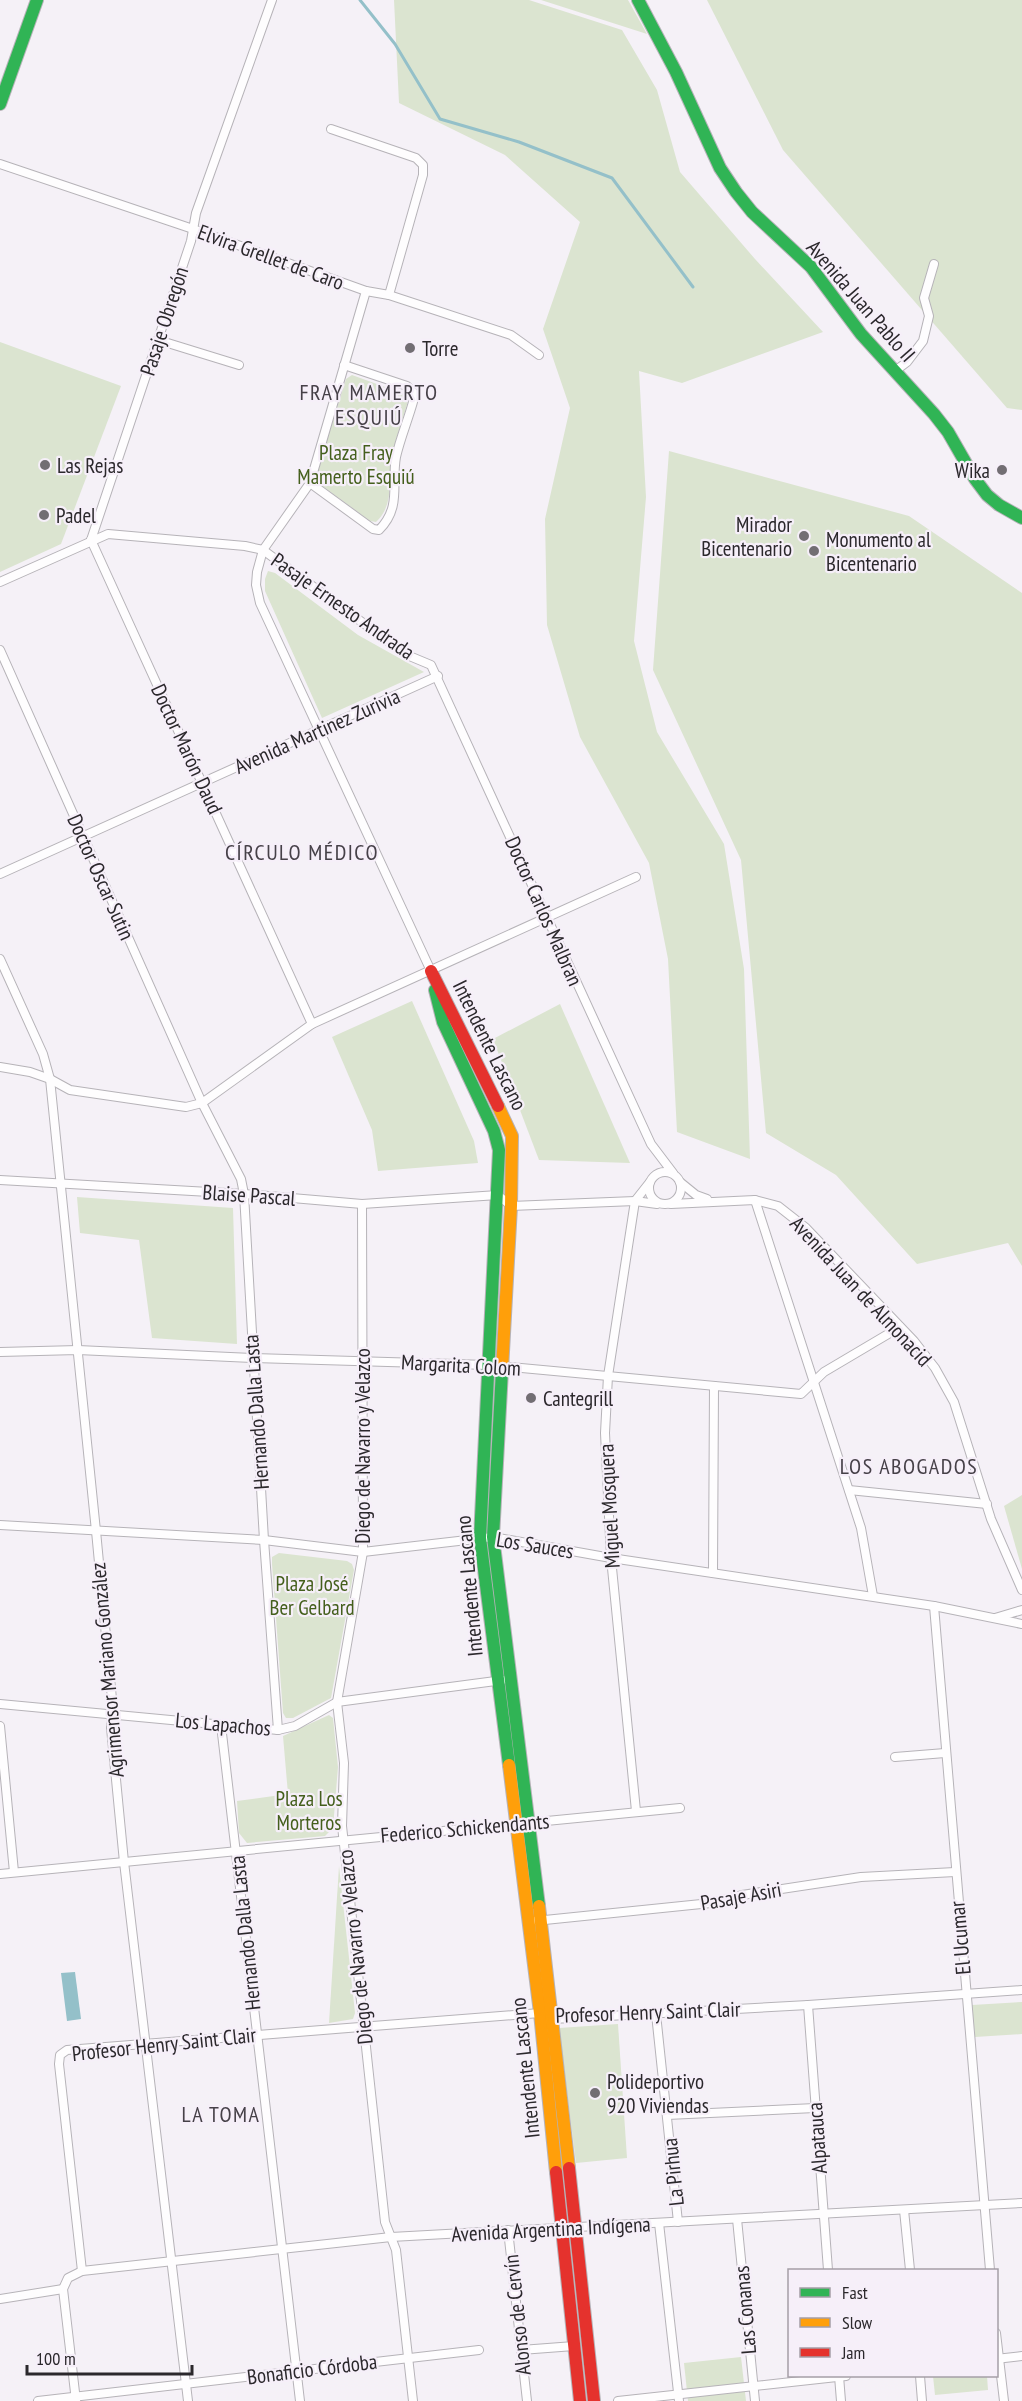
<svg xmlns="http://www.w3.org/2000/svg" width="1022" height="2401" font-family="'PT Sans Narrow',sans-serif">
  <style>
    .green { fill: #dbe4d0 }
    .water { fill: #94c0c9 }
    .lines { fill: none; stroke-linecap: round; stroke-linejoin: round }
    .stream { stroke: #94c0c9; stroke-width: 3 }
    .street-casing { stroke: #b6b3b8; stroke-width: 10 }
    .fast-casing { stroke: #b6b3b8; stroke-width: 14 }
    .slow-casing { stroke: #b6b3b8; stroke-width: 14 }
    .jam-casing { stroke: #b6b3b8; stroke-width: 14 }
    .street { stroke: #fefdfe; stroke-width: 8 }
    .fast { stroke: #30b455; stroke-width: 12 }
    .slow { stroke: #ff9f0a; stroke-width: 12 }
    .jam { stroke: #e5322d; stroke-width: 12 }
    .poi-dot { fill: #726e73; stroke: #f6eff9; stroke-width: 2 }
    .labels { text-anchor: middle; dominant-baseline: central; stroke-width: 4.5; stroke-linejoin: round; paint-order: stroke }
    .street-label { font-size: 21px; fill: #2b282c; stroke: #f6eff9 }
    .poi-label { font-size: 21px; fill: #2b282c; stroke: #f6eff9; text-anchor: start }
    .park-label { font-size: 21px; fill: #445f1c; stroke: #f6eff9 }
    .neighbourhood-label { font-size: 22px; letter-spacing: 1.5px; fill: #464148; stroke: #f6eff9 }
  </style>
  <rect width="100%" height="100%" fill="#f5f1f7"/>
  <!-- green -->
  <g class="green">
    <path d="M394 0H529L622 30 657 90 680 172 755 259 823 332 682 383 639 371 646 497 634 641 657 732 724 844 744 969 750 1159 677 1132 668 959 649 863 580 737 547 625 545 519 570 408 543 329 580 222 505 155 399 103Z"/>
    <path d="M541 0H628L647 34Z"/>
    <path d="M707 0H1022V410L1007 408 783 150Z"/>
    <path d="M0 342 121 386 61 544 0 572Z"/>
    <path d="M352 375 407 395 408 401C403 419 396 437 392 455 388 478 395 505 376 522L370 521 321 485 318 479 317 472 346 379Z"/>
    <path d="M669 451 909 516 1022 593V1266L1008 1243 917 1264 836 1175 766 1133 741 860 653 670Z"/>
    <path d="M268 571 275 573 358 635 424 672 322 718 265 591V579Z"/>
    <path d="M412 1001 474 1141 478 1163 378 1171 372 1130 332 1037Z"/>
    <path d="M560 1004 630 1163 539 1160 493 1039Z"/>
    <path d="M77 1197 233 1208 237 1344 152 1338 139 1240 80 1233Z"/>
    <path d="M1022 1495V1569L1004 1506Z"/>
    <path d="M279 1553 347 1561 352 1564 354 1570 331 1698 293 1718H286L283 1713 272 1564V1557Z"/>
    <path d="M329 1715 333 1718 338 1767 333 1828 325 1836 247 1843 239 1833 237 1801 288 1794 283 1736Z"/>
    <path d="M339 1866 355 2013 353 2019 329 2023Z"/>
    <path d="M1022 2002V2034L975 2037 972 2005Z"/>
    <path d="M618 2024 627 2158 576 2163 559 2028Z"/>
    <path d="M741 2357 746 2401H688L684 2363Z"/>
    <path d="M933 2376H987L988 2390 935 2395Z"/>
  </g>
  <!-- water -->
  <path class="water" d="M75 1972 81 2019 67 2021 61 1973Z"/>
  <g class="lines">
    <!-- stream -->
    <path class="stream" d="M360 0 395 44 440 119 519 142 612 178 693 287"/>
    <!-- street casing -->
    <g class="street-casing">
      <g id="street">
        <path d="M331 129 416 158 423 165V175L389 295"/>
        <path d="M0 164 193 229 366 291 389 295 511 335 539 355"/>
        <path d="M366 291 310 483 263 550 257 572 256 585 260 603 431 971"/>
        <path d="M158 340 239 365"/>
        <path d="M895 371 907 362 923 341 929 316 924 298 934 264"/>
        <path d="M310 483 373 529 379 530C402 507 391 484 396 457 400 439 408 420 413 402L414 393 407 386 344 365"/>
        <path d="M91 540 191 241 196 213 272 0"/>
        <path d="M91 540 312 1024"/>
        <path d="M0 582 108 534 245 546 263 550 407 655 431 665 651 1144 673 1173"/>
        <path d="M0 650 202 1103 241 1179 244 1194 264 1540 278 1730"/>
        <path d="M0 874 438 676"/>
        <path d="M0 959 43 1054 50 1079 96 1531 112 1699 111 1728 124 1862 188 2401"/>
        <path d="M0 1067 30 1072 50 1079 70 1090 186 1107 202 1103 312 1024 636 877"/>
        <circle cx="665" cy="1188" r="16"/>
        <path d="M0 1180 244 1194 362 1204 498 1195 511 1206 635 1201 657 1204"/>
        <path d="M680 1182 696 1195 707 1199"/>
        <path d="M755 1200 861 1528 873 1596"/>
        <path d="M362 1204 363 1552 337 1702 344 1763 342 1826 385 2222 396 2250 413 2401"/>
        <path d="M671 1204 755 1200 778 1206 806 1228 914 1341 935 1368 954 1402 991 1519 1022 1590"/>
        <path d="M0 1352 78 1350 252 1358 488 1365 801 1394 824 1372 900 1327"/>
        <path d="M849 1490 987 1504"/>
        <path d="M0 1525 264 1540 363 1552 493 1537 611 1558 934 1606 1022 1624"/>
        <path d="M713 1573 714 1386"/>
        <path d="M934 1606 990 2270"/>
        <path d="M995 1618 1022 1610"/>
        <path d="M0 1704 278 1730 295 1726 337 1702 503 1680"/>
        <path d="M221 1725 300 2401"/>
        <path d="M0 1726 14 1872"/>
        <path d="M895 1757 945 1753"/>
        <path d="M636 1811 611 1558 605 1433 608 1376 635 1201 650 1182"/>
        <path d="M0 1874 680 1808"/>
        <path d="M535 1921 711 1903 742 1895 861 1877 955 1872"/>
        <path d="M808 2005 828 2270"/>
        <path d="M656 2014 678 2222"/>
        <path d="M667 2115 815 2108"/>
        <path d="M904 2210 910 2270"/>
        <path d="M737 2219 755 2401"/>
        <path d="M659 2223 679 2401"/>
        <path d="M508 2230 527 2401"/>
        <path d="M82 2271 59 2064 60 2055 67 2050 540 2013 553 2019 808 2005 1022 1990"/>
        <path d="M0 2299 63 2289"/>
        <path d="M996 2333 1004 2401"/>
        <path d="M521 2350 574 2346"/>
        <path d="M996 2359 1022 2356"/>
        <path d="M839 2376 841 2401"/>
        <path d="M920 2376 922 2401"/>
        <path d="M38 2401 479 2350"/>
        <path d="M76 2401 63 2289 68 2278 82 2271 391 2237 1022 2203"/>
        <path d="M618 2401 846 2376"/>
      </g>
    </g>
    <!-- fast casing -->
    <g class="fast-casing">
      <g id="fast">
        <path d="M638 0 676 72 720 168 736 192 752 212 811 267 861 334 934 414 948 432 975 479 987 495 999 505 1022 518"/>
        <path d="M0 104 37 0"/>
        <path d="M435 990 443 1022 494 1131 499 1150 480 1538 509 1765"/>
        <path d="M502 1370 493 1537 539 1906"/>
      </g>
    </g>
    <!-- slow casing -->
    <g class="slow-casing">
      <g id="slow">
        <path d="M498 1106 512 1136 511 1206 502 1370"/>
        <path d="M509 1765 540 2013 556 2172"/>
        <path d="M539 1906 569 2168"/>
      </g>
    </g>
    <!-- jam casing -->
    <g class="jam-casing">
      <g id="jam">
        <path d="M431 971 498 1106"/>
        <path d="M569 2168 594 2401"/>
        <path d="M556 2172 580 2401"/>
      </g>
    </g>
    <!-- street -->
    <use href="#street" class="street"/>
    <!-- fast -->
    <use href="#fast" class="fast"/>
    <!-- slow -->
    <use href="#slow" class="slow"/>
    <!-- jam -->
    <use href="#jam" class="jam"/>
  </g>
  <!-- markers -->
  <g class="poi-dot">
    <circle cx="410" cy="348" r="6"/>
    <circle cx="45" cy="465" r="6"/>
    <circle cx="1002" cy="470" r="6"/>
    <circle cx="44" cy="515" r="6"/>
    <circle cx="804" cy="536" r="6"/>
    <circle cx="814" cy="551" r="6"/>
    <circle cx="531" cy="1398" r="6"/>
    <circle cx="595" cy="2093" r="6"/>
  </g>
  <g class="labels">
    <!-- street labels -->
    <g class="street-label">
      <text transform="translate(271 257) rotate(20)">Elvira Grellet de Caro</text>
      <text transform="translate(861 301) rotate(49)">Avenida Juan Pablo II</text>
      <text transform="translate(164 321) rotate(-72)">Pasaje Obregón</text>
      <text transform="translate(343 606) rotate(35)">Pasaje Ernesto Andrada</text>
      <text transform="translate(317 731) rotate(-24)">Avenida Martinez Zurivia</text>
      <text transform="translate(187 749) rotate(65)">Doctor Marón Daud</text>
      <text transform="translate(101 877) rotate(66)">Doctor Oscar Sutin</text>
      <text transform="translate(544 911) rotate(66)">Doctor Carlos Malbran</text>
      <text transform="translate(490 1045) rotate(64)">Intendente Lascano</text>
      <text transform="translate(249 1195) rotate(4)">Blaise Pascal</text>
      <text transform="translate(861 1291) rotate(47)">Avenida Juan de Almonacid</text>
      <text transform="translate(461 1365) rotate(3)">Margarita Colom</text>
      <text transform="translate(256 1412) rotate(-94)">Hernando Dalla Lasta</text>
      <text transform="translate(362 1446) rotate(-90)">Diego de Navarro y Velazco</text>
      <text transform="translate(609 1506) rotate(-93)">Miguel Mosquera</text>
      <text transform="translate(535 1545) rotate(9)">Los Sauces</text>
      <text transform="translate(469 1586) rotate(-95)">Intendente Lascano</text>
      <text transform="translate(107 1670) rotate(-95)">Agrimensor Mariano González</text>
      <text transform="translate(223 1724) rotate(5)">Los Lapachos</text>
      <text transform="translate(465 1828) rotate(-5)">Federico Schickendants</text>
      <text transform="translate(741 1896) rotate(-10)">Pasaje Asiri</text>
      <text transform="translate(245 1933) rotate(-96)">Hernando Dalla Lasta</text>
      <text transform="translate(960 1938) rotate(-95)">El Ucumar</text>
      <text transform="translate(355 1947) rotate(-96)">Diego de Navarro y Velazco</text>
      <text transform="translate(648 2012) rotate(-2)">Profesor Henry Saint Clair</text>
      <text transform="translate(164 2044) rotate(-6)">Profesor Henry Saint Clair</text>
      <text transform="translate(525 2068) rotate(-96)">Intendente Lascano</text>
      <text transform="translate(817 2138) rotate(-94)">Alpatauca</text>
      <text transform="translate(673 2172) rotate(-96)">La Pirhua</text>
      <text transform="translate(551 2229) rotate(-3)">Avenida Argentina Indígena</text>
      <text transform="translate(745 2310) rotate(-95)">Las Conanas</text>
      <text transform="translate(517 2315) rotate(-96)">Alonso de Cervín</text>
      <text transform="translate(312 2369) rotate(-7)">Bonaficio Córdoba</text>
    </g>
    <!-- poi labels -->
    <g class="poi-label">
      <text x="422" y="348">Torre</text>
      <text x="57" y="465">Las Rejas</text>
      <text x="990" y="470" text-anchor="end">Wika</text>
      <text x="56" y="515">Padel</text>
      <text x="792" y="524" text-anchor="end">Mirador<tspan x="792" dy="24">Bicentenario</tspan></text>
      <text x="826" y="539">Monumento al<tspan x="826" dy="24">Bicentenario</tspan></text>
      <text x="543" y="1398">Cantegrill</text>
      <text x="607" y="2081">Polideportivo<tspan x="607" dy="24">920 Viviendas</tspan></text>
    </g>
    <!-- park labels -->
    <g class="park-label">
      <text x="356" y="452">Plaza Fray<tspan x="356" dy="24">Mamerto Esquiú</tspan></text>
      <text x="312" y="1583">Plaza José<tspan x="312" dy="24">Ber Gelbard</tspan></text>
      <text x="309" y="1798">Plaza Los<tspan x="309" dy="24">Morteros</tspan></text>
    </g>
    <!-- neighbourhood labels -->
    <g class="neighbourhood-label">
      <text x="369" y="392">FRAY MAMERTO<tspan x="369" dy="25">ESQUIÚ</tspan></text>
      <text x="302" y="852">CÍRCULO MÉDICO</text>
      <text x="909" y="1466">LOS ABOGADOS</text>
      <text x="221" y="2114">LA TOMA</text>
    </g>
  </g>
  <!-- legend -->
  <rect x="788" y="2269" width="210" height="108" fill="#f6eff9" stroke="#a59fa7" stroke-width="1.5"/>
  <rect x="800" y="2288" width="30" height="9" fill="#30b455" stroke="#a59fa7" stroke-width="1.5"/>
  <text x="842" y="2299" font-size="18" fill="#2b282c">Fast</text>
  <rect x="800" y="2318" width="30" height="9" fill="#ff9f0a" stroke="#a59fa7" stroke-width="1.5"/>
  <text x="842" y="2329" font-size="18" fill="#2b282c">Slow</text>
  <rect x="800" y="2348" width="30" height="9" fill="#e5322d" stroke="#a59fa7" stroke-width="1.5"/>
  <text x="842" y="2359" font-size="18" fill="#2b282c">Jam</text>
  <!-- scale -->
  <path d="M27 2365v9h165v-9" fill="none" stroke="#2b282c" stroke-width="3"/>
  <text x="36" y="2365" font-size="18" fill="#2b282c" stroke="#f6eff9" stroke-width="4.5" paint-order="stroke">100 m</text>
</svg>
